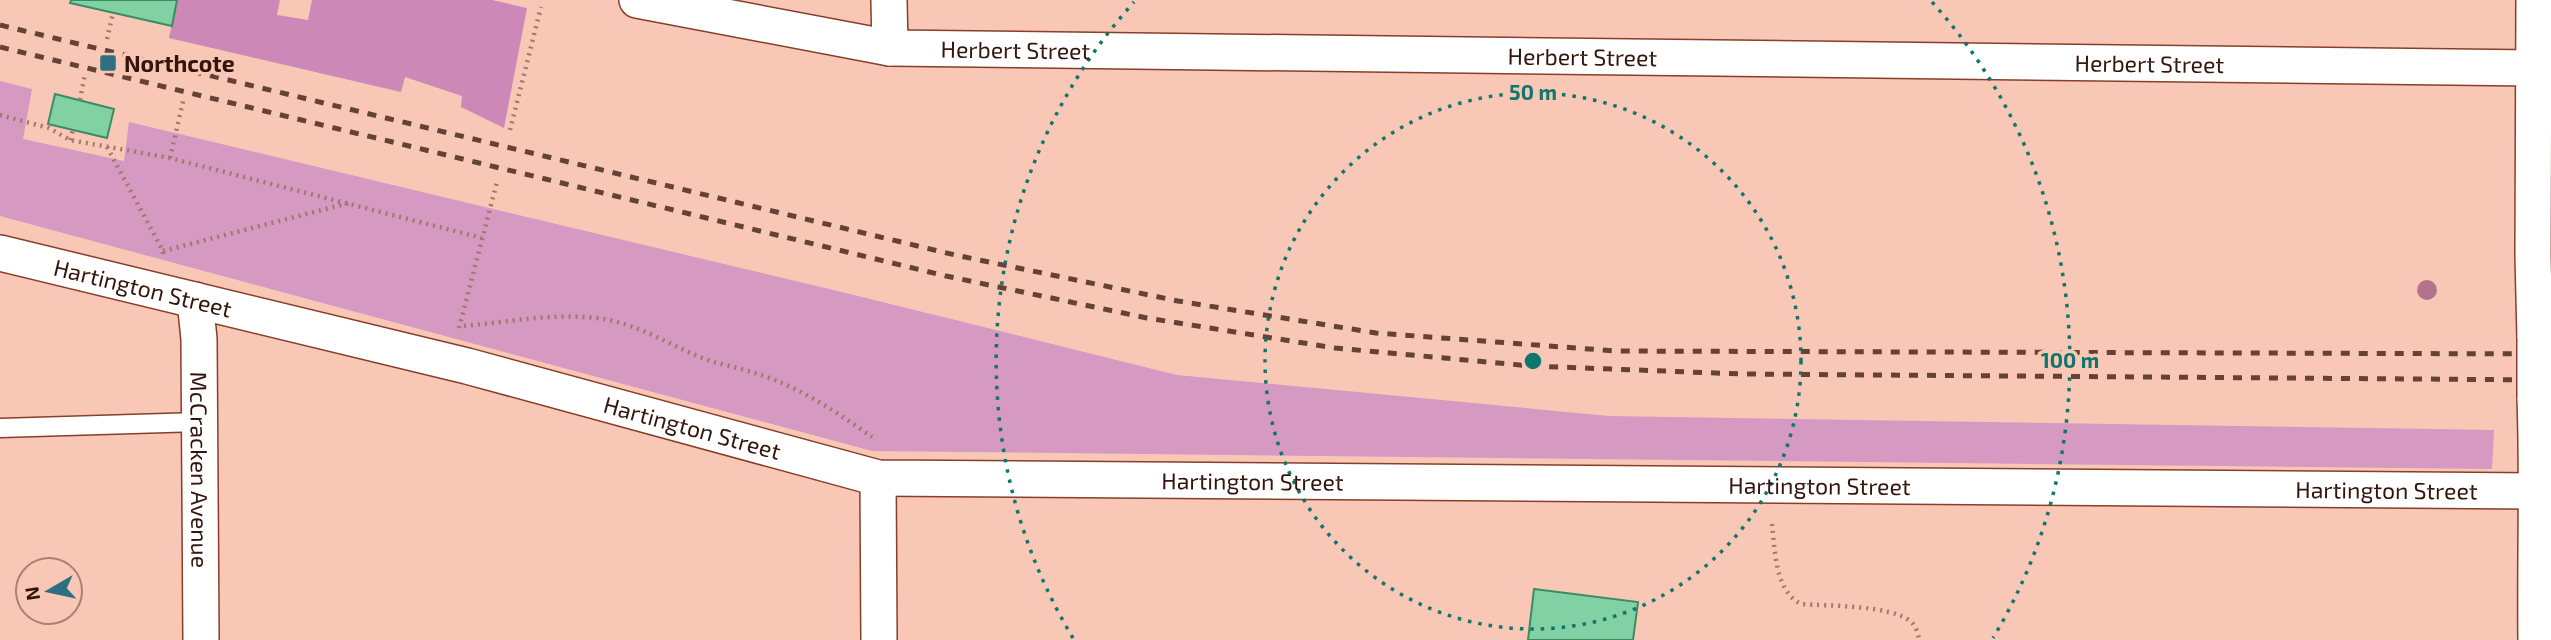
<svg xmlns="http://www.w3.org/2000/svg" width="2551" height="640" font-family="'Exo 2',sans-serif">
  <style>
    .green { fill: #d699c2 }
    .forest { fill: #cc89b7 }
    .building { fill: #82d1a5; stroke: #3a8d63; stroke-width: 2 }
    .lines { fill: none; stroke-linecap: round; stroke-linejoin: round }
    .lane-casing { stroke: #863f28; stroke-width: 21 }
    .street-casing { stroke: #863f28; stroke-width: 38 }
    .path { stroke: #a1786a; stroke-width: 4.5; stroke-dasharray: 2 5; stroke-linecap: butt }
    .lane { stroke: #fff; stroke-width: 18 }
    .street { stroke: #fff; stroke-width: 35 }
    .rail { stroke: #654236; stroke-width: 5; stroke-dasharray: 9 9; stroke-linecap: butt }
    .street-bridge-casing { stroke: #863f28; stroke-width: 38; stroke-linecap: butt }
    .street-bridge { stroke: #fff; stroke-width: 35 }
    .tree { fill: #b4738b }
    .ring { fill: none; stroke: #0f766e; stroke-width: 3.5; stroke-dasharray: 3.5 7 }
    .poi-dot { fill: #2e7082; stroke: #f9c7b6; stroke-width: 2.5 }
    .labels { text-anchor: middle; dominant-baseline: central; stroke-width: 7; stroke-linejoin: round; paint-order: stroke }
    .street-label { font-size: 23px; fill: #33150b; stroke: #f9c7b6 }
    .poi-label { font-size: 23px; font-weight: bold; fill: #33150b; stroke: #f9c7b6; text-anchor: start }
    .centre { fill: #0f766e; stroke: #f9c7b6; stroke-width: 3.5 }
    .ring-label { font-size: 21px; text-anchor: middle; font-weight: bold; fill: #0f766e; stroke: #f9c7b6; stroke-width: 7; stroke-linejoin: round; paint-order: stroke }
  </style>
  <rect width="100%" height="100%" fill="#f9c7b6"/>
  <!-- green -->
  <path class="green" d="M0 81 32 89 23 139 124 161 129 122 854 295 1177 375 1609 416 2494 430 2492 469 872 451 0 216Z"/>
  <!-- forest -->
  <path class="forest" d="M177 0H280L277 15 308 20 312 0H492L527 8 504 128 461 107 462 96 405 77 401 92 169 38Z"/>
  <!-- building -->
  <g class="building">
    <path d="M71 0H177L172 26 70 3Z"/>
    <path d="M55 94 114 109 107 138 48 124Z"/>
    <path d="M1534 589 1638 602 1633 640H1528Z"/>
  </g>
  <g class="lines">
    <!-- lane casing -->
    <g class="lane-casing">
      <path id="lane" d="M0 428 199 422"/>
    </g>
    <!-- street casing -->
    <g class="street-casing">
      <g id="street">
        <path id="s1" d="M637 0 890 48 2534 68"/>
        <path d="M889 0 890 48"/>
        <path d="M2534 0 2533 256 2535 338"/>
        <path id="s2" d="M0 253 467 366 878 478 2535 491"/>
        <path id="s3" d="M195 300 199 339 201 640"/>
        <path d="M2535 398C2538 478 2535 559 2536 640"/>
        <path d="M878 478 879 640"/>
      </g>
    </g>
    <!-- path -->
    <g class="path">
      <path d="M107 39 113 13"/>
      <path d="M80 100 85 74"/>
      <path d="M0 115 49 128 70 140 170 158 482 238"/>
      <path d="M510 130 541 7"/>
      <path d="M70 140 73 130"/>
      <path d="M107 147 163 251V257"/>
      <path d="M170 158 184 97"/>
      <path d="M163 251 349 203"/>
      <path d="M464 326C508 322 552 313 596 318 637 322 672 347 710 361 727 366 745 369 761 375 801 388 838 413 872 437"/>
      <path d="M459 328 497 182"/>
      <path d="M1772 524C1775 551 1775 591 1801 604 1827 606 1890 605 1910 621 1916 626 1918 633 1919 640"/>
    </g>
    <!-- lane -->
    <use href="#lane" class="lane"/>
    <!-- street -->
    <use href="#street" class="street"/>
    <!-- rail -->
    <g class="rail">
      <path d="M0 25 955 255 1178 301 1376 333 1616 351 2551 354"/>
      <path d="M0 47 946 276 1147 318 1335 348 1531 366 1742 374 2551 380"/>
    </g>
    <!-- street-bridge casing -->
    <g class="street-bridge-casing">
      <path id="street-bridge" d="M2535 398V338"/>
    </g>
    <!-- street-bridge -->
    <use href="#street-bridge" class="street-bridge"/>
  </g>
  <!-- trees -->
  <circle class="tree" cx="2427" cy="290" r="10"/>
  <!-- distance rings -->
  <g class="ring">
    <circle cx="1533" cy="361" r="268"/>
    <path d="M1073 638A537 537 0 0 1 1134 2M1932 2A537 537 0 0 1 1993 638"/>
  </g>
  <!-- markers -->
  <rect class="poi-dot" x="99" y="54" width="18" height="18" rx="3.5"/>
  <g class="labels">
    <!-- street labels -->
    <g class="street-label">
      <text stroke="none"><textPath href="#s1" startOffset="383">Herbert Street</textPath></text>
      <text stroke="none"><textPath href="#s1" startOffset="950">Herbert Street</textPath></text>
      <text stroke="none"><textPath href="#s1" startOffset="1517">Herbert Street</textPath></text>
      <text stroke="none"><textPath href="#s2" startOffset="147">Hartington Street</textPath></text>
      <text stroke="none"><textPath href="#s2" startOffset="714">Hartington Street</textPath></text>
      <text stroke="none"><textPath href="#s3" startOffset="170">McCracken Avenue</textPath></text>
      <text stroke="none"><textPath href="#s2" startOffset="1281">Hartington Street</textPath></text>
      <text stroke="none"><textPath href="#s2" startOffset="1848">Hartington Street</textPath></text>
      <text stroke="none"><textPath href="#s2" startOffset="2415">Hartington Street</textPath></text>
    </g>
    <!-- poi labels -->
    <g class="poi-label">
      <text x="124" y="63">Northcote</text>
    </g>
  </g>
  <circle cx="1533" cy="361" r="10" class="centre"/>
  <g class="ring-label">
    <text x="1533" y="100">50 m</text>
    <text x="2070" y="368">100 m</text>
  </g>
  <!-- north arrow -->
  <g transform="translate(49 591) rotate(261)"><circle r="33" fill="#f9c7b6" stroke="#aa8072" stroke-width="2"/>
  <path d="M0-5L12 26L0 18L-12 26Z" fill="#2e7082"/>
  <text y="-10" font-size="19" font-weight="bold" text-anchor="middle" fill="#33150b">N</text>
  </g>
</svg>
